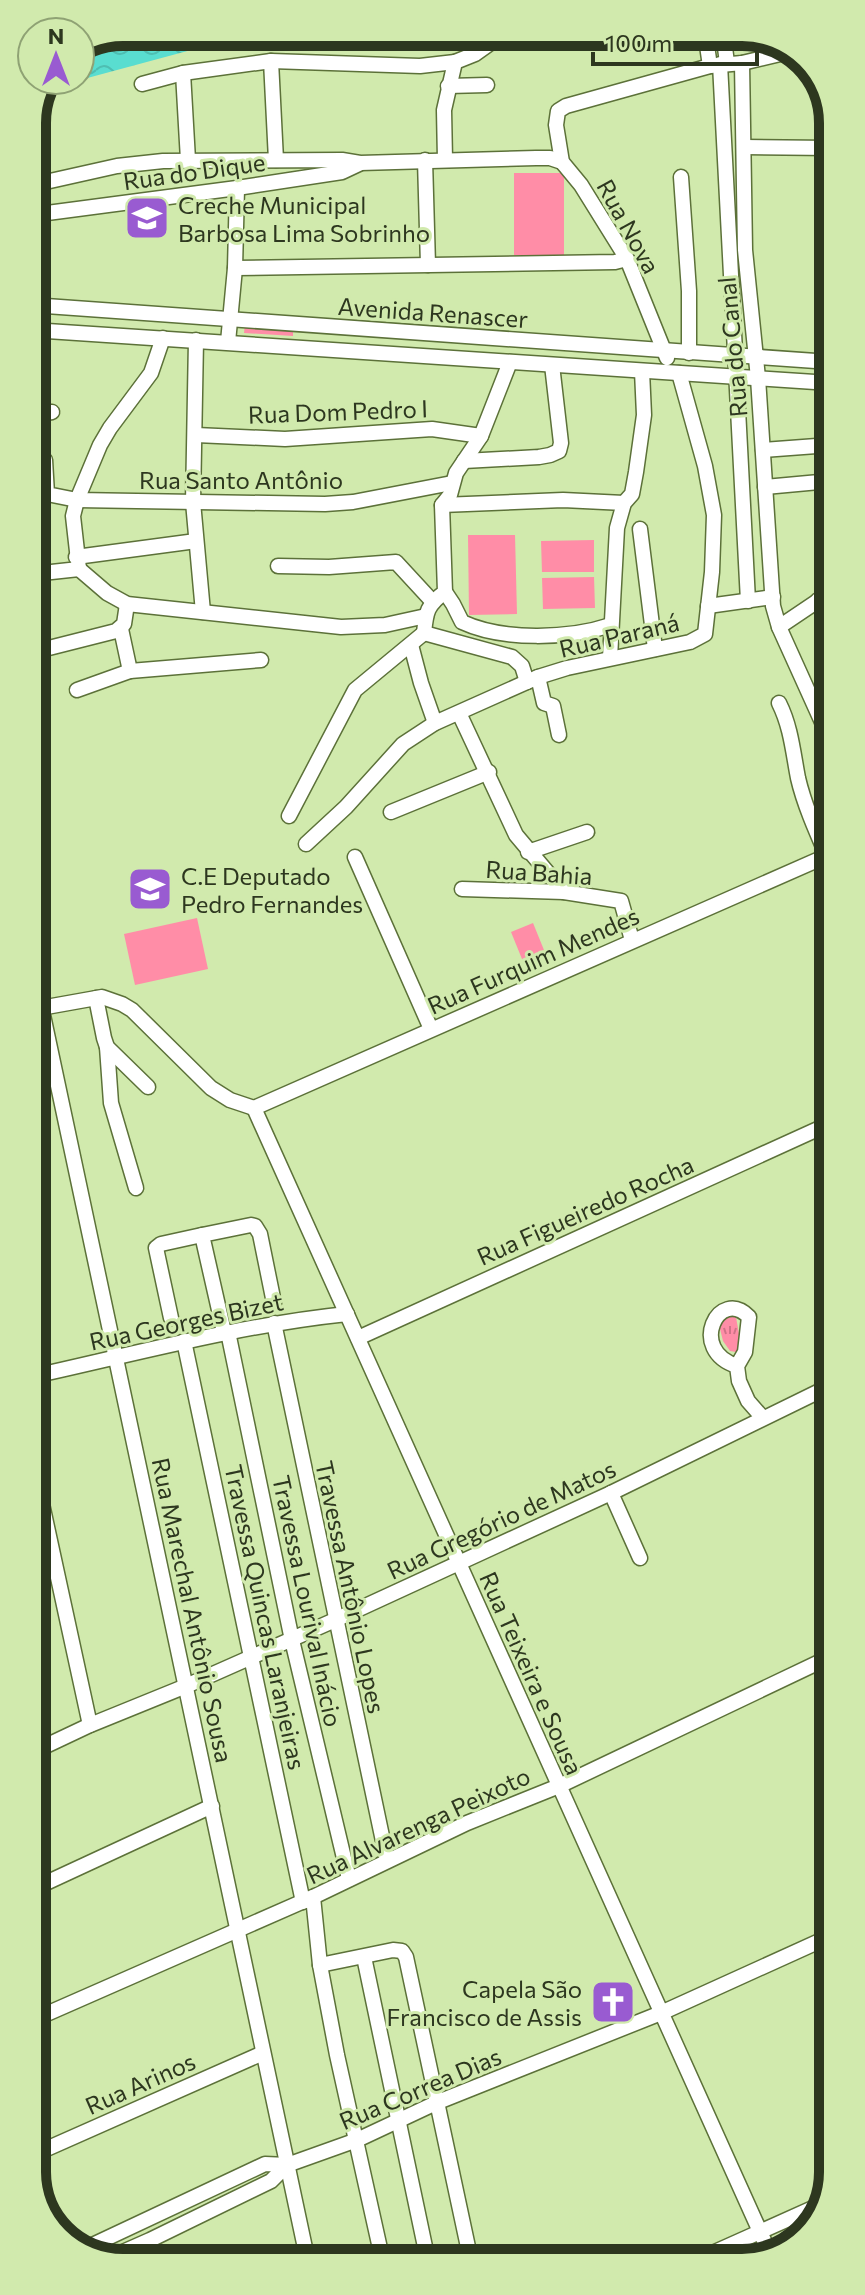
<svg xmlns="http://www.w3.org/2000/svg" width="865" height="2295" font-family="Commissioner,sans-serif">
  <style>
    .grass { fill: url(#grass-tufts) }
    .pitch { fill: #ff8da7 }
    .water { fill: url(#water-waves) }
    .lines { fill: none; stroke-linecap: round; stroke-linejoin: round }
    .minor-casing { stroke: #5c7139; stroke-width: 17 }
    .minor { stroke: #fff; stroke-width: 14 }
    .labels { text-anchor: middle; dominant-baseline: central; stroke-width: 6; stroke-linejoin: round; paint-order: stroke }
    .street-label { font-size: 24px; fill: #2d371f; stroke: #d1eaad }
    .poi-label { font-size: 24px; fill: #2d371f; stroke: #d1eaad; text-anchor: start }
    .rim { fill: none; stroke: #2d371f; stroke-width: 10 }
  </style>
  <defs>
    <pattern id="grass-tufts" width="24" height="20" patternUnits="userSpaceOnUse" patternTransform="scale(2)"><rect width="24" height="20" fill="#ff8da7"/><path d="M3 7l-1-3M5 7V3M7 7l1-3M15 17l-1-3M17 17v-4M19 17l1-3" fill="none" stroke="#cf7487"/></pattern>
    <pattern id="water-waves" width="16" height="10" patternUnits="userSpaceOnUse" patternTransform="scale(2)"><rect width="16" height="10" fill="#59ddd0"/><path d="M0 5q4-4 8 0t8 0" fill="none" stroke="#4ebeb2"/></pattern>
  </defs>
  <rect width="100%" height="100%" fill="#d1eaad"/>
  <!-- grass -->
  <path class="grass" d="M730 1314 736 1317 741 1345 736 1352 730 1351 723 1341 719 1325Z"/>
  <!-- pitch -->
  <g class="pitch">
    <rect x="514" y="173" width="50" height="82"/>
    <path d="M245 324 293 327V336L244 333Z"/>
    <path d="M468 535H515L517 614 469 615Z"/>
    <path d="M594 540V572H542L541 541Z"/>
    <path d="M594 577 595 608 543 609 542 578Z"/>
    <path d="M197 918 208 969 135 985 124 934Z"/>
    <path d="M533 923 546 955 524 964 511 932Z"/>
  </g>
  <!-- water -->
  <path class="water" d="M123 32H258L80 80V50Z"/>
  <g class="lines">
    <!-- minor casing -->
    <g class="minor-casing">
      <g id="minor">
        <path d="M705 32 710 66"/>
        <path d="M723 32 727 63"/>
        <path d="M271 61 276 160"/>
        <path d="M742 63 745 250 758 378 773 606 779 627 831 742"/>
        <path d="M720 64 748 601"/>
        <path d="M183 73 188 160"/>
        <path d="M142 84 183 73 271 61 420 66 455 62"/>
        <path d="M448 86 487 85"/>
        <path d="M744 147 830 148"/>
        <path d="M425 160 428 265"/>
        <path d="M445 160 444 110 455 62 475 54 506 32"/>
        <path d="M681 177 689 291V353"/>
        <path d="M32 185 117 166 163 161 342 160 360 163 536 158H550L562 162"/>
        <path d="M32 215 237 188 342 172 359 164"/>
        <path d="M235 268 615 262 627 259"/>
        <path d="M32 305 830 362"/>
        <path d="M32 330 830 383"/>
        <path d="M196 340 193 502 203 612"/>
        <path d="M228 342 235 268 237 188"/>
        <path d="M667 358 627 259 581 185 562 162 556 125 558 111 566 106 710 66 742 63 793 51"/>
        <path d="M33 415 52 412"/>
        <path d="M196 435 285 439 432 429 481 436"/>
        <path d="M763 450 830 445"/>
        <path d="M45 460 47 494 77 500 325 504 353 502 452 483"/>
        <path d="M464 461 539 457 550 455 559 451 561 443 552 365"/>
        <path d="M765 487 830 481"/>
        <path d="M442 505 563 500 624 503"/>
        <path d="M640 529 655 649"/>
        <path d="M76 557 196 541"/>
        <path d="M278 566 329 567 396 562 432 601"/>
        <path d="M79 569 107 593 127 604 341 627 385 625 426 616"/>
        <path d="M79 569 73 516 77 500 100 445 110 428 151 373 163 338"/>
        <path d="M33 574 79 569"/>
        <path d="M445 592 453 604 462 622C503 641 569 639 611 625"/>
        <path d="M818 600 831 638"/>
        <path d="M708 606 773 597"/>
        <path d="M779 627 831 592"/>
        <path d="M121 629 130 671 261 660"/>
        <path d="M424 633C426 612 427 605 445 592L442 505 450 495 456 473 481 436 510 362"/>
        <path d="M424 633 512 657 522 666 527 682"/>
        <path d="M411 645 421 683 435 723"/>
        <path d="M33 652 116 631 124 624 127 604"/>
        <path d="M610 658 617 528 624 503 632 494 636 472 644 415 642 371"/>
        <path d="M538 677 544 703 553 706 559 735"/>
        <path d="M77 690 130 671"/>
        <path d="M779 703C791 727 793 752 798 778 804 804 816 831 827 856"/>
        <path d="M459 713 516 835 564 892"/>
        <path d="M391 812 489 772"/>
        <path d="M289 816 355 690 424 633"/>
        <path d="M306 844 346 807 403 744 435 723 538 677 567 668 690 642 705 634 712 572 714 515 705 466 679 373"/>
        <path d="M528 852 587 832"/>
        <path d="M355 857 431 1029"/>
        <path d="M462 889 564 892 621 901 632 940"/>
        <path d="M33 968 308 2262"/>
        <path d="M96 998 104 1038 107 1047 148 1087"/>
        <path d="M35 1009 102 997 122 1004 132 1010 211 1088 230 1100 254 1108"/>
        <path d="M107 1047 111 1103 136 1188"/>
        <path d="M254 1108 771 2256"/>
        <path d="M254 1108 831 854"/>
        <path d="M171 1318 156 1248 161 1244 202 1235"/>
        <path d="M274 1323 387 1860"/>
        <path d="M224 1332 202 1235 251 1225 255 1226 260 1234 274 1303"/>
        <path d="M228 1332 292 1640 349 1879"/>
        <path d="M358 1338 831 1123"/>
        <path d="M184 1341 303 1902"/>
        <path d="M737 1366C687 1350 719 1286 749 1317L745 1352 737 1366 739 1381 748 1401 762 1417"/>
        <path d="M34 1376C138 1353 241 1325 347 1314"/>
        <path d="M34 1467 90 1725"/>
        <path d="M611 1493 640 1558"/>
        <path d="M35 1751 90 1725 186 1686 335 1620 611 1493 832 1385"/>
        <path d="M35 1888 212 1806"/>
        <path d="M313 1897 320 1965 337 2055 383 2262"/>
        <path d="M364 1957 428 2261"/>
        <path d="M320 1965 393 1950 402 1951 406 1957 471 2261"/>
        <path d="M35 2019 313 1897 467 1823 559 1786 832 1656"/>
        <path d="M35 2154 263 2053"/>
        <path d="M84 2249 265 2164 287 2165 357 2140 438 2102 661 2013 833 1935"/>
        <path d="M107 2259 150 2240 271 2181 287 2165"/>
        <path d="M697 2260 822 2204"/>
      </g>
    </g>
    <!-- minor -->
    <use href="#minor" class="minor"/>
  </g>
  <!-- icons -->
  <defs>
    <g id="school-square" transform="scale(2.3)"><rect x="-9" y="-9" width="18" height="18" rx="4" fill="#995bd1" stroke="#d1eaad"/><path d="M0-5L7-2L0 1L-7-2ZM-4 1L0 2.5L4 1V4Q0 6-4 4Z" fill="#fff"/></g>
    <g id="church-square" transform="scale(2.3)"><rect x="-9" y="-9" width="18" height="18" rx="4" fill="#995bd1" stroke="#d1eaad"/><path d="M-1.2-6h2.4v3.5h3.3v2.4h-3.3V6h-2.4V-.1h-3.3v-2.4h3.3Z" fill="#fff"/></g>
  </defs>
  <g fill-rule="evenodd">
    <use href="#school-square" x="147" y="218"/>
    <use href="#school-square" x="150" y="889"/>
    <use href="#church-square" x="613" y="2002"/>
  </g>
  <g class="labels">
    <!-- street labels -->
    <g class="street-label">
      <text transform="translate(194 171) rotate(-8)">Rua do Dique</text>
      <text transform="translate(629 226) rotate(61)">Rua Nova</text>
      <text transform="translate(433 312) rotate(4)">Avenida Renascer</text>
      <text transform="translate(732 347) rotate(-95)">Rua do Canal</text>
      <text transform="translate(338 411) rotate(-2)">Rua Dom Pedro I</text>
      <text x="241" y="479">Rua Santo Antônio</text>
      <text transform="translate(619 635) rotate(-13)">Rua Paraná</text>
      <text transform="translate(539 872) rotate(4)">Rua Bahia</text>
      <text transform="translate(533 960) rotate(-24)">Rua Furquim Mendes</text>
      <text transform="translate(585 1210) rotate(-24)">Rua Figueiredo Rocha</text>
      <text transform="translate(186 1321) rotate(-12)">Rua Georges Bizet</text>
      <text transform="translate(501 1519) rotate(-25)">Rua Gregório de Matos</text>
      <text transform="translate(351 1587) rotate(78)">Travessa Antônio Lopes</text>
      <text transform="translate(308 1601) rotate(78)">Travessa Lourival Inácio</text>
      <text transform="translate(193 1610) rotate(78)">Rua Marechal Antônio Sousa</text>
      <text transform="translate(266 1617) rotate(78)">Travessa Quincas Laranjeiras</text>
      <text transform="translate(532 1673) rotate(66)">Rua Teixeira e Sousa</text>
      <text transform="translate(418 1825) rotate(-25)">Rua Alvarenga Peixoto</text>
      <text transform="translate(140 2083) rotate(-24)">Rua Arinos</text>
      <text transform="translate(420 2088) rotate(-23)">Rua Correa Dias</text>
    </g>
    <!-- poi labels -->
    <g class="poi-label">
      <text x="178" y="204">Creche Municipal<tspan x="178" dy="28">Barbosa Lima Sobrinho</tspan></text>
      <text x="181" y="875">C.E Deputado<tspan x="181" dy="28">Pedro Fernandes</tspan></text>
      <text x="582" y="1988" text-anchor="end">Capela São<tspan x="582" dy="28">Francisco de Assis</tspan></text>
    </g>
  </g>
  <!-- crop -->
  <path d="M0 0H865V2295H0ZM123 46H742A77 77 0 0 1 819 123V2172A77 77 0 0 1 742 2249H123A77 77 0 0 1 46 2172V123A77 77 0 0 1 123 46Z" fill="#d1eaad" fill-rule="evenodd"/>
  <path class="rim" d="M123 46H742A77 77 0 0 1 819 123V2172A77 77 0 0 1 742 2249H123A77 77 0 0 1 46 2172V123A77 77 0 0 1 123 46Z"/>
  <!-- north arrow -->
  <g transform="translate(56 56)"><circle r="38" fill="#d1eaad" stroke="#8fa274" stroke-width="2"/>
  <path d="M0-6L14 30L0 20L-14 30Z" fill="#995bd1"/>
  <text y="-12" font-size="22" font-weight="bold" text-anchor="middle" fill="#2d371f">N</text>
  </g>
  <!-- scale -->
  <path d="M593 52v12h164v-12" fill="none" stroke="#2d371f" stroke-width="4"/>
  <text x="605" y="52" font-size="24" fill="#2d371f" stroke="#d1eaad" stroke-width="6" paint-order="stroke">100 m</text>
</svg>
